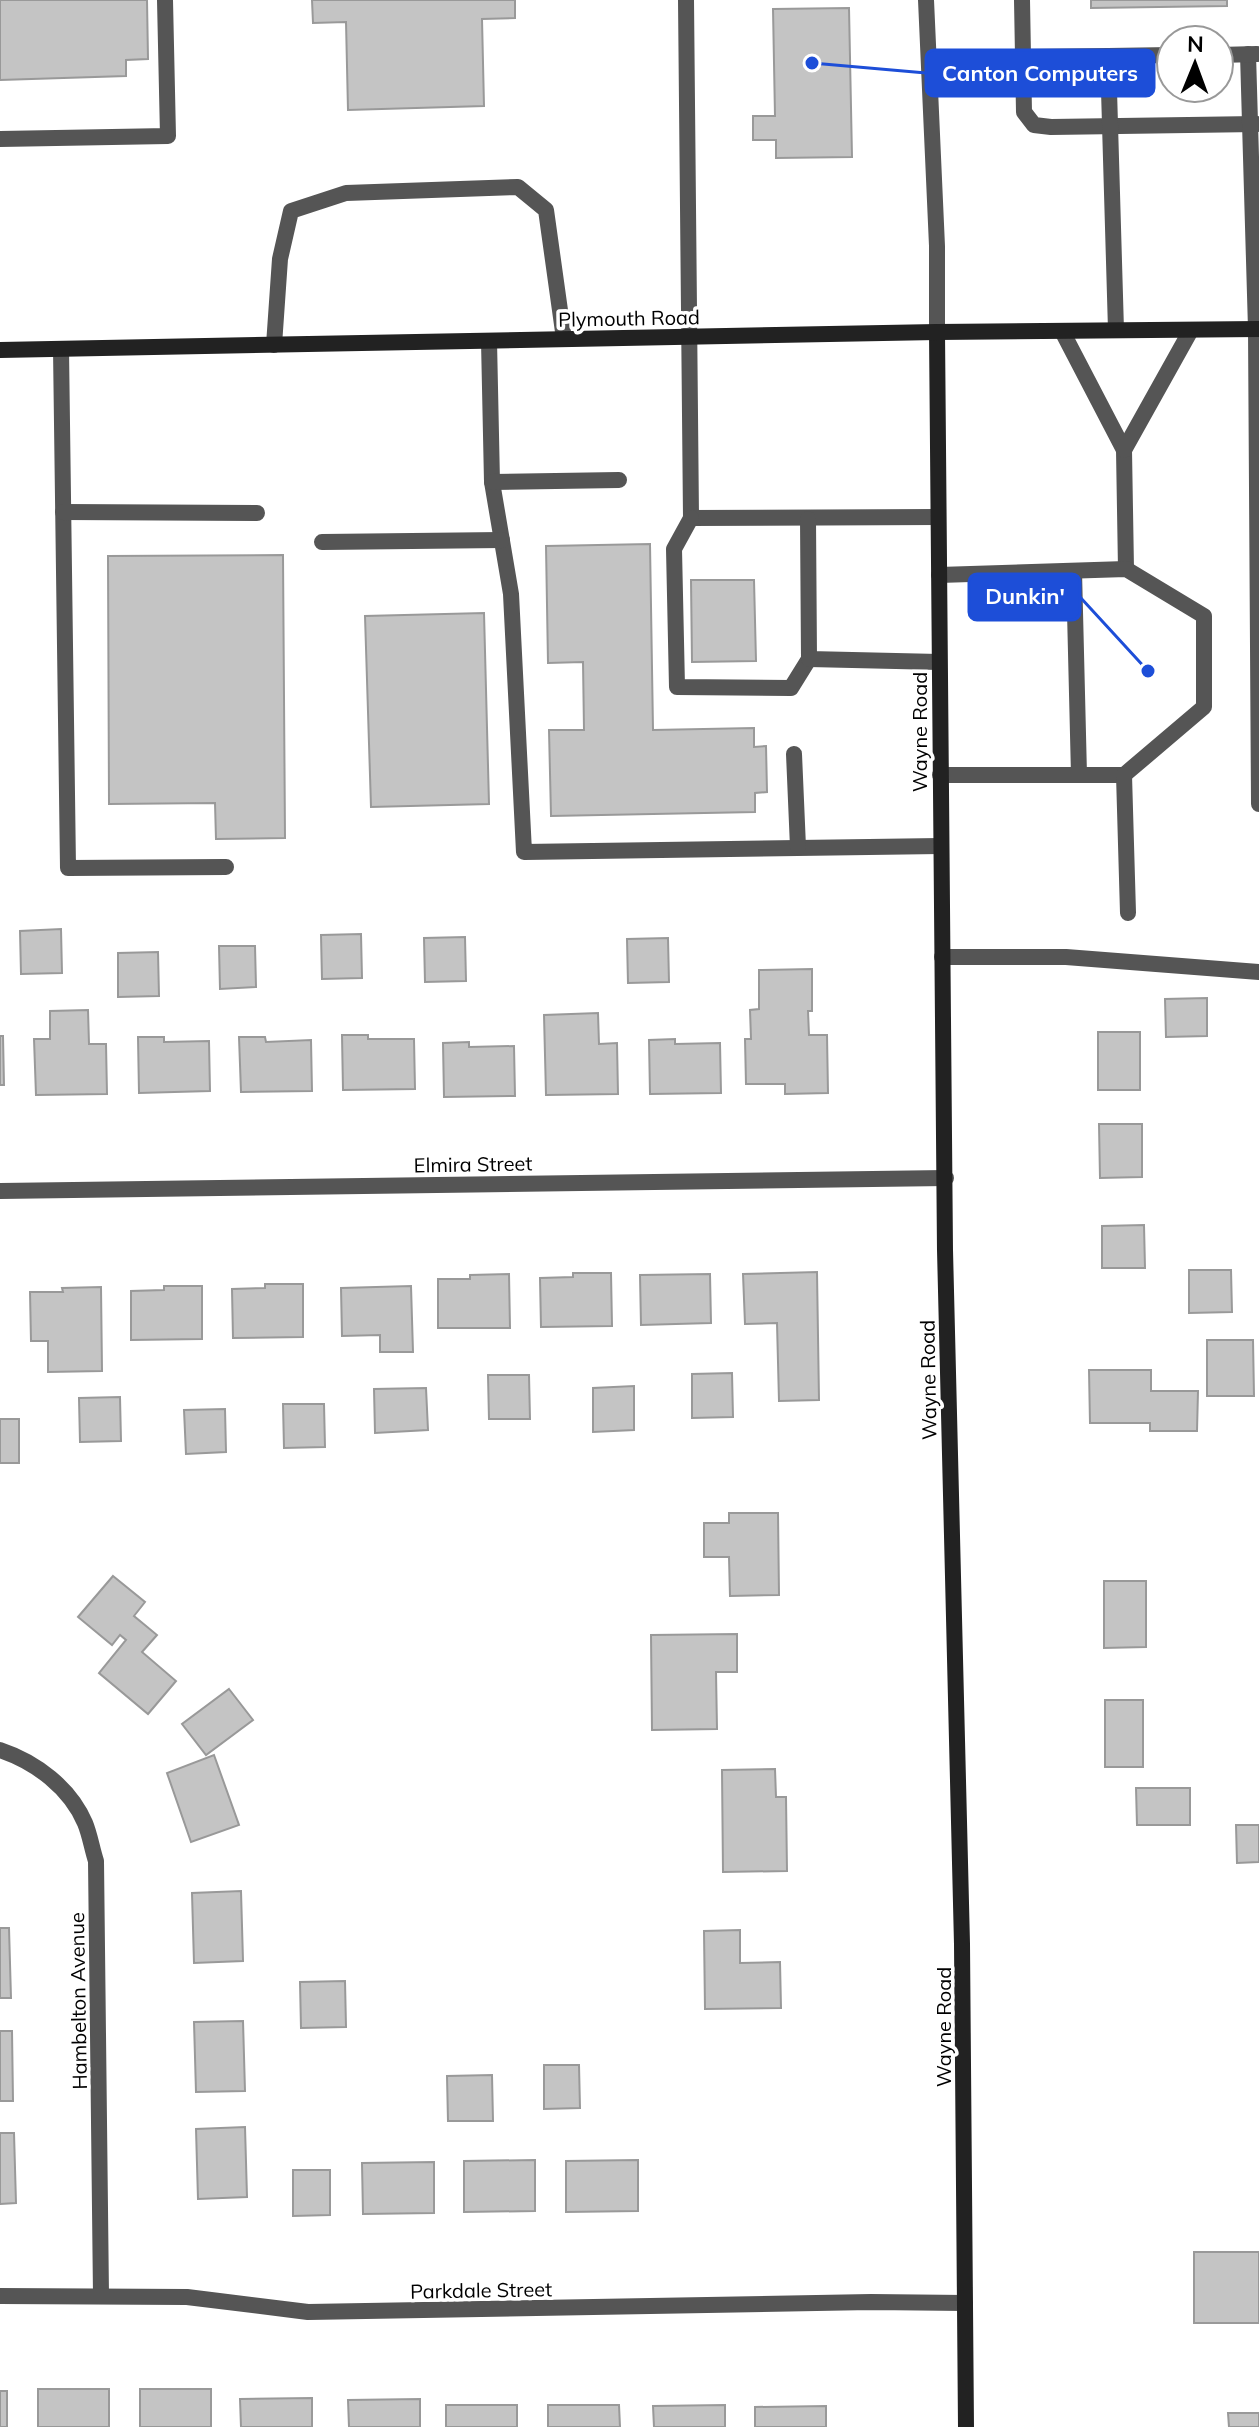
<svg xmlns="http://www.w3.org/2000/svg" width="1259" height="2427" font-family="Mulish,sans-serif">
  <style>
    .building { fill: #c4c4c4; stroke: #999; stroke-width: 2 }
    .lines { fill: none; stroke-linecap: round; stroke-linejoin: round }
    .service { stroke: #555; stroke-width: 16 }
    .minor { stroke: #555; stroke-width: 16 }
    .secondary { stroke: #222; stroke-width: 16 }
    .labels { text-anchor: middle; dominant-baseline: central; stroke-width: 7; stroke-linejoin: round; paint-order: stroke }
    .street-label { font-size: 20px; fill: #000; stroke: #fff }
    .leader { fill: none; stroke: #1d4ed8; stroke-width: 3 }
    .callout-dot { fill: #1d4ed8; stroke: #fff; stroke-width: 3 }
    .callout { fill: #1d4ed8; stroke: #1d4ed8; stroke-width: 3 }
    .callout-label { font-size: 22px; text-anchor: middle; font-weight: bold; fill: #fff }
  </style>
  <rect width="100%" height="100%" fill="#fff"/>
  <!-- building -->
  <g class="building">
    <path d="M0 0H147L148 59 126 60V76L0 80Z"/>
    <path d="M312 0H515V18L482 19 484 106 348 110 346 22 313 23Z"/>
    <path d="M1091 0H1227V6L1091 8Z"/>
    <path d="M849 8 852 157 776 158V140H753V116H775L773 9Z"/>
    <path d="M650 544 653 730 754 728V747L766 746 767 792 755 793V812L551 816 549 730H584L583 662 548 663 546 546Z"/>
    <path d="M283 555 285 838 216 839 215 803 109 804 108 556Z"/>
    <path d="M691 580H754L756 661 692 662Z"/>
    <path d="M484 613 489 804 371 807 365 616Z"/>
    <path d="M61 929 62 973 21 974 20 931Z"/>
    <path d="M361 934 362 978 322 979 321 935Z"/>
    <path d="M465 937 466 981 425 982 424 938Z"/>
    <path d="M668 938 669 982 628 983 627 939Z"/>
    <path d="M219 946H255L256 987 220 989Z"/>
    <path d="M158 952 159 996 118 997V953Z"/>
    <path d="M812 969V1011H808L809 1035H827L828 1093 785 1094V1084H746L745 1039H751L750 1010 759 1009V970Z"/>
    <path d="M1207 998V1036L1166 1037 1165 999Z"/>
    <path d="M88 1010 89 1044H106L107 1094 36 1095 34 1039H50V1011Z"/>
    <path d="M598 1013 599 1044 617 1043 618 1094 546 1095 544 1015Z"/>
    <rect x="1098" y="1032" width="42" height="58"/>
    <path d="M342 1035H368V1039H414L415 1089 343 1090Z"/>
    <path d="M0 1036H3L4 1085H0Z"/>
    <path d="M138 1037H164V1042L209 1041 210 1091 139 1093Z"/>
    <path d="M239 1037H265L266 1042 311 1040 312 1091 241 1092Z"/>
    <path d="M675 1039V1044L720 1043 721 1093 650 1094 649 1040Z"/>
    <path d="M469 1042V1047L514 1046 515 1096 444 1097 443 1043Z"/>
    <path d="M1099 1124H1142V1177L1100 1178Z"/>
    <path d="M1144 1225 1145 1268H1102V1226Z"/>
    <path d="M1189 1270H1231L1232 1312 1189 1313Z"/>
    <path d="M817 1272 819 1400 779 1401 777 1323 745 1324 743 1274Z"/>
    <path d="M573 1273H611L612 1326 541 1327 540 1278 573 1277Z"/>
    <path d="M509 1274 510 1328H438V1279H470V1275Z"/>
    <path d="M710 1274 711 1323 641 1325 640 1275Z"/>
    <path d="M265 1284H303V1337L233 1338 232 1289 265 1288Z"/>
    <path d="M164 1286H202V1339L131 1340V1291L164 1290Z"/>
    <path d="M411 1286 413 1352H380V1335L342 1336 341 1288Z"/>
    <path d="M101 1287 102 1371 48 1372V1341H31L30 1292H63L62 1288Z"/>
    <path d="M1207 1340H1253L1254 1396H1207Z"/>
    <path d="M1089 1370H1151V1391H1198L1197 1431H1150V1423H1090Z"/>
    <path d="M732 1373 733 1417 692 1418V1374Z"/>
    <path d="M488 1375H529L530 1419H489Z"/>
    <path d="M634 1386V1430L593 1432V1388Z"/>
    <path d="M426 1388 428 1430 375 1433 374 1389Z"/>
    <path d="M120 1397 121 1441 80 1442 79 1398Z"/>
    <path d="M283 1404H324L325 1447 284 1448Z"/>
    <path d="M225 1409 226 1452 186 1454 184 1410Z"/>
    <rect x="0" y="1419" width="19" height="44"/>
    <path d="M729 1513H778L779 1595 730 1596 729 1557H704V1523H729Z"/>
    <path d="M113 1576 145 1602 134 1616 157 1635 142 1652 176 1681 148 1714 99 1673 126 1640 120 1635 112 1645 78 1617Z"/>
    <path d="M1104 1581H1146V1647L1104 1648Z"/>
    <path d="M737 1634V1672H716L717 1729 652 1730 651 1635Z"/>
    <path d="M229 1689 253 1720 206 1755 182 1724Z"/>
    <rect x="1105" y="1700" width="38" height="67"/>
    <path d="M214 1755 239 1825 191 1842 167 1773Z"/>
    <path d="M775 1769 776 1797H786L787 1871 723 1872 722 1770Z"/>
    <path d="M1136 1788H1190V1825H1137Z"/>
    <path d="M1236 1825H1259V1862L1237 1863Z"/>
    <path d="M241 1891 243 1961 194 1963 192 1893Z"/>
    <path d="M0 1928H9L11 1998H0Z"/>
    <path d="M740 1930V1963L780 1962 781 2008 705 2009 704 1931Z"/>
    <path d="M345 1981 346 2027 301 2028 300 1982Z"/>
    <path d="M243 2021 245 2091 196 2092 194 2022Z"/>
    <path d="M0 2031H12L13 2101H0Z"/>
    <path d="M544 2065H579L580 2108 544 2109Z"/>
    <path d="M492 2075 493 2121H448L447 2076Z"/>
    <path d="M245 2127 247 2197 198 2199 196 2129Z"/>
    <path d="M0 2133H14L16 2203 0 2204Z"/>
    <path d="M535 2160V2211L464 2212V2161Z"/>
    <path d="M638 2160V2211L566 2212V2161Z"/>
    <path d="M434 2162V2213L363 2214 362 2163Z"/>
    <path d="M293 2170H330V2215L293 2216Z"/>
    <rect x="1194" y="2252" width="65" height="71"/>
    <rect x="38" y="2389" width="71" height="38"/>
    <rect x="140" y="2389" width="71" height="38"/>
    <rect x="0" y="2391" width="7" height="36"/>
    <path d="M312 2398V2427H241L240 2399Z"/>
    <path d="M420 2399V2427H349L348 2400Z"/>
    <rect x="446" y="2405" width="71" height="22"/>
    <path d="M548 2405H619L620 2427H548Z"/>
    <path d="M725 2405V2427H654L653 2406Z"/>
    <path d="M826 2406V2427H755V2407Z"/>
    <path d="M1228 2413H1259V2427H1229Z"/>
  </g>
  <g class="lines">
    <!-- service -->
    <g class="service">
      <path d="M686 0 691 518 938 517"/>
      <path d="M926 0 937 246V332"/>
      <path d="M1022 0 1024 112 1034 125 1051 127 1257 124"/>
      <path d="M1248 54 1256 329 1259 804"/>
      <path d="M1219 55 1257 54"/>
      <path d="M1023 57 1108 56"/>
      <path d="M0 139 168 136 165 0"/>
      <path d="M1116 330 1108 56 1171 55"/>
      <path d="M1062 331 1124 450 1126 569"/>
      <path d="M489 341 492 482 511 594 524 852 940 846"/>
      <path d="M274 345 280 259 291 211 346 193 518 187 546 210 564 339"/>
      <path d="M61 349 68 868 226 867"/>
      <path d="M1124 450 1191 330"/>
      <path d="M492 482 619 480"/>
      <path d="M63 512 257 513"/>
      <path d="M691 518 674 549 677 687 791 688 809 659"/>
      <path d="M808 519 809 659 939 662"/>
      <path d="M322 542 502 540"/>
      <path d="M1074 571 1079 775"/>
      <path d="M939 575 1126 569 1204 616V707L1124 775H940"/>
      <path d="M794 754 798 847"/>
      <path d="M1124 775 1128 913"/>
      <path d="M942 957H1066L1259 972"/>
    </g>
    <!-- minor -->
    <g class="minor">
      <path d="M0 1191 946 1178"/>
      <path d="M0 1750C36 1762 70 1788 85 1823 90 1835 92 1849 96 1861L101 2295"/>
      <path d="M0 2296 187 2297 308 2312 871 2302 965 2303"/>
    </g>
    <!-- secondary -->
    <g class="secondary">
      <path d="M937 332 945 1250 962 1944 966 2427"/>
      <path d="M0 350 937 332 1259 329"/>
    </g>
  </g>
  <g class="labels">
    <!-- street labels -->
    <g class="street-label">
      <text transform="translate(629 318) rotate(-1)">Plymouth Road</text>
      <text transform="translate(919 732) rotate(-90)">Wayne Road</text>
      <text transform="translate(473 1164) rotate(-1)">Elmira Street</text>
      <text transform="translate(928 1380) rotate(-91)">Wayne Road</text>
      <text transform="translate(78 2001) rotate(-91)">Hambelton Avenue</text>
      <text transform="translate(943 2027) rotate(-90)">Wayne Road</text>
      <text transform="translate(481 2290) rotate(-1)">Parkdale Street</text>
    </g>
  </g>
  <!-- callouts -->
  <path class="leader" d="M812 63L926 73M1148 671L1080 597"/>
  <g class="callout-dot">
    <circle cx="812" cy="63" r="8"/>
    <circle cx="1148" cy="671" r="8"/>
  </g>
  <g class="callout">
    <rect x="926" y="50" width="228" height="46" rx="8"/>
    <rect x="969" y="574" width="111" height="46" rx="8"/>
  </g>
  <g class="callout-label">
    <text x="1040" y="81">Canton Computers</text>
    <text x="1025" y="604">Dunkin'</text>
  </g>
  <!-- north arrow -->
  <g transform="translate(1195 64) rotate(1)"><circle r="38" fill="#ffffff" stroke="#999999" stroke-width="2"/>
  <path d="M0-6L14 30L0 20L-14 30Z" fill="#000000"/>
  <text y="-12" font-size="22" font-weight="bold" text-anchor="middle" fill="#000000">N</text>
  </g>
</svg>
